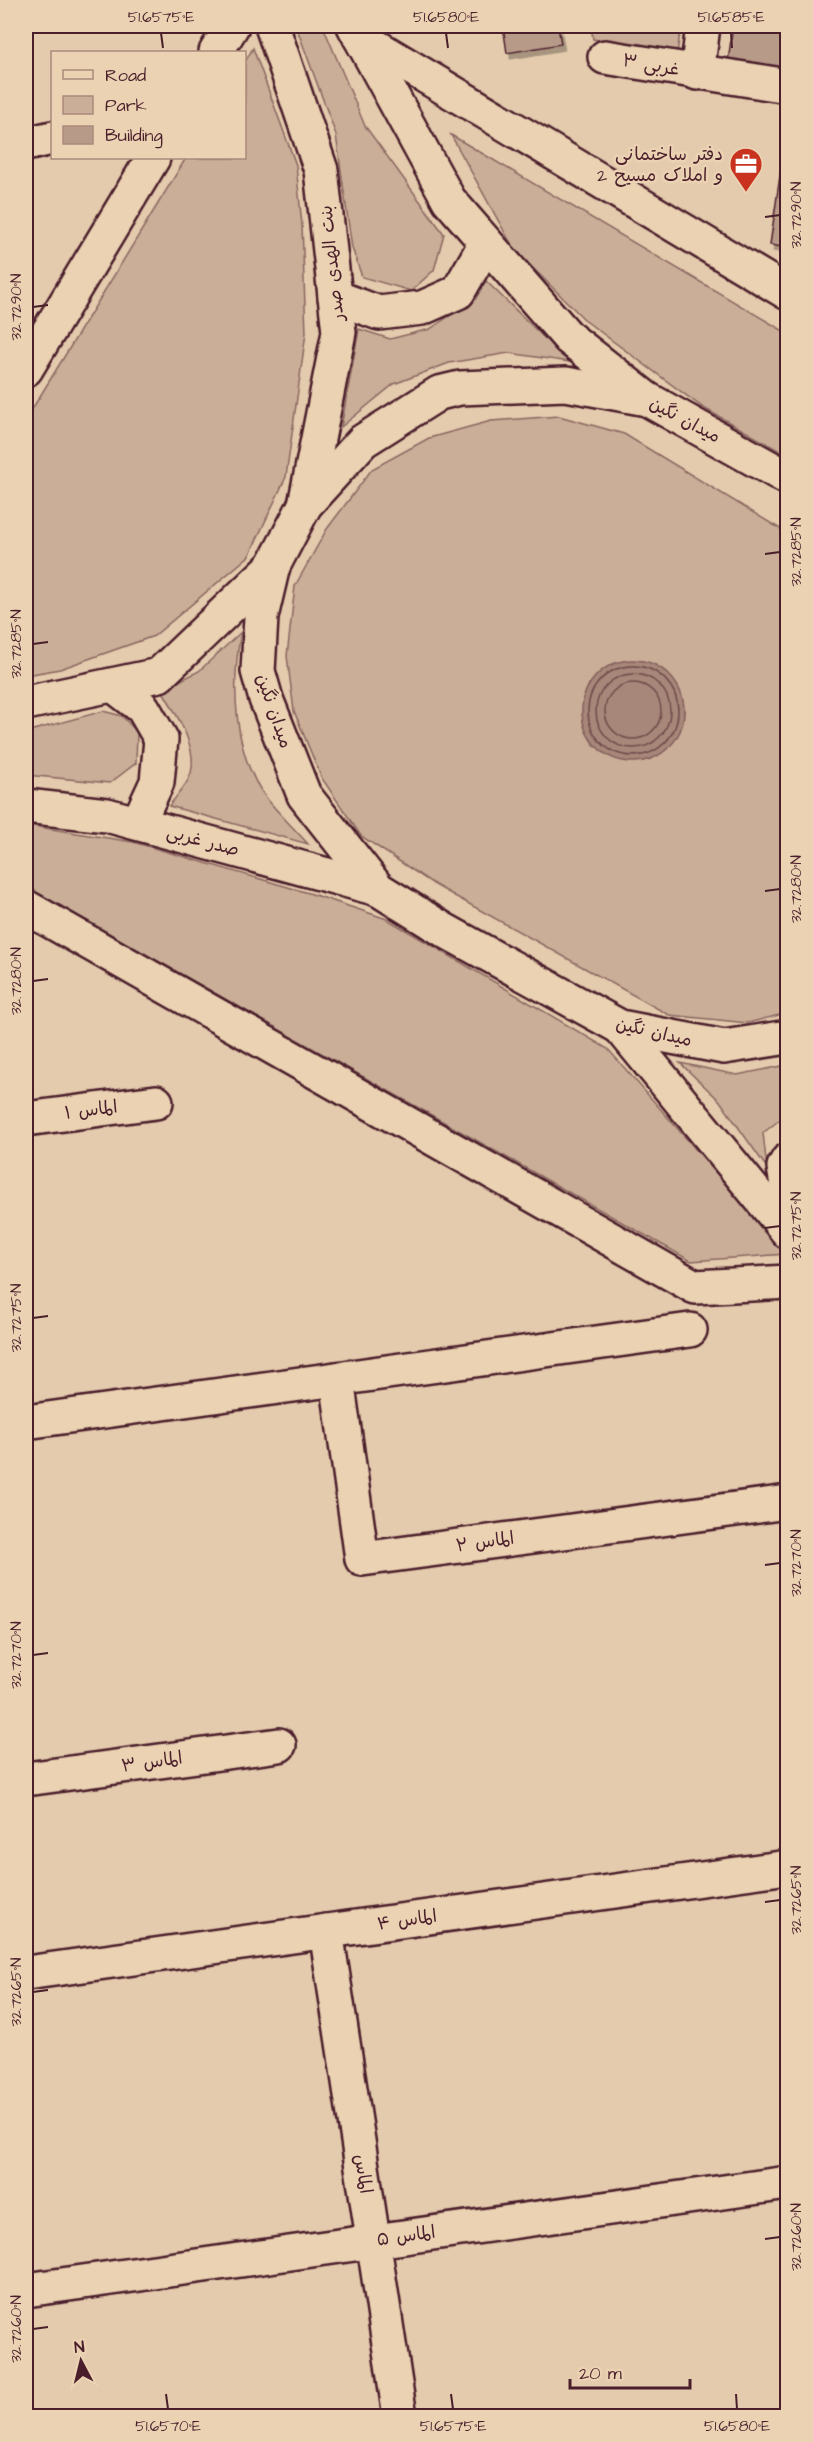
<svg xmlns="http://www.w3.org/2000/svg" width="813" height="2442" font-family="'Architects Daughter','Playpen Sans Arabic',sans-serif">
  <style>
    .green { fill: #caae97; stroke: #8a6661; stroke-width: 1.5; fill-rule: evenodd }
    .water { fill: #a78779; stroke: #825d5a; stroke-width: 1.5 }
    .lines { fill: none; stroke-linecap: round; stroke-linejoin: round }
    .shore { stroke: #6f494a; stroke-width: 1.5 }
    .building { fill: #b89a89; stroke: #4a1f2b; stroke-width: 1.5; filter: url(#shadow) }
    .street-casing { stroke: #4a1f2b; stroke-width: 38 }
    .secondary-casing { stroke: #4a1f2b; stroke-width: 38 }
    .street { stroke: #ead2b2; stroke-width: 33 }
    .secondary { stroke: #ead2b2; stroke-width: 33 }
    .ticks { fill: none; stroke: #4a1f2b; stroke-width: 2 }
    .labels { text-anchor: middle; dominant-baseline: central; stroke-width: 5; stroke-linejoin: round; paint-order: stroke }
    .street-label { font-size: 18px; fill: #4a1f2b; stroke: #ead2b2 }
    .poi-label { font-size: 18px; fill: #4a1f2b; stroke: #ead2b2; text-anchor: end }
    .neatline { fill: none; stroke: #4a1f2b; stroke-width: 2 }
    .ticks-label { font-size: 15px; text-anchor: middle; fill: #4a1f2b }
  </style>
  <defs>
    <filter id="shadow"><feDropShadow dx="3.5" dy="6" stdDeviation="0" flood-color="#0004"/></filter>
  </defs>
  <rect width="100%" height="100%" fill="#e4cbad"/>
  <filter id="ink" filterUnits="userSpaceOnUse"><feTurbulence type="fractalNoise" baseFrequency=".0167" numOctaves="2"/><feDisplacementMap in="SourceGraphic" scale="12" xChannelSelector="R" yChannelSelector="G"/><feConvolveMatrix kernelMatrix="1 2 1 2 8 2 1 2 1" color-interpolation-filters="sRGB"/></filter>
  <g filter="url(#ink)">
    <!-- green -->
    <g class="green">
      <path d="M296 26H323L365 126 444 234 434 270 411 291 362 277 352 248 336 135Z"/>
      <path d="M591 26H681L677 54 593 39Z"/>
      <path d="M253 48 296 165 302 225 306 333 286 477 249 556 154 636 60 669 26 675V419L186 158H244L245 62Z"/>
      <path d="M451 135 787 333V455L702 407 587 322 514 249Z"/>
      <path d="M486 281 569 362 509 353 449 363 394 384 341 427 359 329 390 339 430 329 464 306Z"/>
      <path d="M559 416 624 434 787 533V1013L748 1023 669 1015 435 885 361 836 321 777 294 711 287 656 295 586 327 529 372 469 429 438 491 421ZM648 663C671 674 681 688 684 713L596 747C580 726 579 708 589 684Z"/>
      <path d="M241 632C231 684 233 757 268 800 280 815 295 829 308 844L169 806C175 798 183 789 188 780 203 754 175 712 162 690L199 671Z"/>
      <path d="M103 711 122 716 137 732 136 763 110 783 26 775V732Z"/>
      <path d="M26 825 133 842 312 894 387 919 608 1049 787 1254 691 1261 26 887Z"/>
      <path d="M680 1063 737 1075 787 1065V1114L763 1133 767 1168 720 1101Z"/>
    </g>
    <!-- water -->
    <circle class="water" cx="633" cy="711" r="51"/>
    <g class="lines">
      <!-- shore -->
      <g class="shore">
        <circle cx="633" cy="711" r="45"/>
        <circle cx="633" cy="711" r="37"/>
        <circle cx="633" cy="711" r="28"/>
      </g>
    </g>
    <!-- building -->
    <g class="building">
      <path d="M503 26H558L561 44 507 53Z"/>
      <path d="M733 26H787L782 68 728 61Z"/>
      <path d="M788 120V248L770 245Z"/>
    </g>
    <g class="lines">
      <!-- street casing -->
      <g class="street-casing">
        <g id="street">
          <path d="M360 37 788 293"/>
          <path d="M216 52 232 26"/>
          <path d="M605 57 788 86"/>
          <path d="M697 73 703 26"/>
          <path d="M26 144 52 138"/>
          <path d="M26 369 153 158"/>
          <path d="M26 907 695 1287 788 1282"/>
          <path d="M26 1119 156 1102"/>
          <path d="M337 1379 362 1559 788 1502"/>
          <path d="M26 1422 690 1330"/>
          <path d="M26 1779 279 1745"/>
          <path d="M326 1931 400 2416"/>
          <path d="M26 1973 788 1867"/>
          <path d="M26 2290 788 2183"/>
        </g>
      </g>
      <!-- secondary casing -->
      <g class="secondary-casing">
        <g id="secondary">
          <path d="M272 26 321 170 339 332 305 505"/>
          <path d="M354 26 449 200 569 338 643 396"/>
          <path d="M335 297 379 313 422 308 458 292 486 243"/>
          <path d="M788 478 647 399 566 384 460 388 439 393 363 441 305 505 273 566 261 617 258 671 266 699 304 795 378 889 444 930 620 1027 724 1047 788 1037"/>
          <path d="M113 685 143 708 161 739 157 782 138 823"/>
          <path d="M26 703 159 675 273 566"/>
          <path d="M26 806 107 815 378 889"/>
          <path d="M620 1027 788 1232"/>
          <path d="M788 1160 784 1167 788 1192"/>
        </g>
      </g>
      <!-- street -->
      <use href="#street" class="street"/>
      <!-- secondary -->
      <use href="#secondary" class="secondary"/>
    </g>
  </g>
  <!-- ticks -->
  <path class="ticks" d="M161 33 163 48M446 33 448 48M731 33 732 48M765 217 780 215M33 307 48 305M765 554 780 552M33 644 48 642M765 891 780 889M33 981 48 979M765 1228 780 1226M33 1318 48 1316M765 1565 780 1563M33 1655 48 1653M765 1902 780 1900M33 1992 48 1990M765 2239 780 2237M33 2329 48 2327M166 2394 168 2409M451 2394 453 2409M736 2394 737 2409"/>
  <!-- icons -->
  <defs>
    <g id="office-pin" transform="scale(1.725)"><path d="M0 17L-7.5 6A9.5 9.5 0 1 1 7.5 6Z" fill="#c8321e" stroke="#ead2b2"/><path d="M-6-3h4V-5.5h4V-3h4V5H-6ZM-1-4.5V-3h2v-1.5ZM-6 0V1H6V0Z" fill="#fff"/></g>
  </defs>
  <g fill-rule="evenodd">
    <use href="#office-pin" x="746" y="164"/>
  </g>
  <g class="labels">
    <!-- street labels -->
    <g class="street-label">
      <text transform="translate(651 65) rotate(10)">۳ غربی</text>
      <text transform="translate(332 263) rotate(-96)">بنت الهدی صدر</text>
      <text transform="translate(685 420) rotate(28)">میدان نگین</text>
      <text transform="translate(274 711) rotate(71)">میدان نگین</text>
      <text transform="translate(203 841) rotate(15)">صدر غربی</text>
      <text transform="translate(654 1032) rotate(13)">میدان نگین</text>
      <text transform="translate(91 1110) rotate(-7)">الماس ۱</text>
      <text transform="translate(485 1542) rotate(-8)">الماس ۲</text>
      <text transform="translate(152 1762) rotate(-8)">الماس ۳</text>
      <text transform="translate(407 1920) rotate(-8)">الماس ۴</text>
      <text transform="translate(363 2174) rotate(81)">الماس</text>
      <text transform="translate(406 2236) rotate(-8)">الماس ۵</text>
    </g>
    <!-- poi labels -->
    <g class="poi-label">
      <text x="723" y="154">دفتر ساختمانی<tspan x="723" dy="21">و املاک مسیح 2</tspan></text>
    </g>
  </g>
  <!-- margin -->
  <rect width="813" height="2442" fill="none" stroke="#ead2b2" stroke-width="66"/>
  <!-- legend -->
  <rect x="51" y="51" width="195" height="108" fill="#ead2b2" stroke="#aa8a7c" stroke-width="1.5"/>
  <rect x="63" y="70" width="30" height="9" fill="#ead2b2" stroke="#aa8a7c" stroke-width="1.5"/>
  <text x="105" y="81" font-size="18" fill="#4a1f2b">Road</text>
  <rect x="63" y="96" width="30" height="18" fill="#caae97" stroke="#aa8a7c" stroke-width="1.5"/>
  <text x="105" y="111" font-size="18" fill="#4a1f2b">Park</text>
  <rect x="63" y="126" width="30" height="18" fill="#b89a89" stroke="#aa8a7c" stroke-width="1.5"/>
  <text x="105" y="141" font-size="18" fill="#4a1f2b">Building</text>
  <!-- north arrow -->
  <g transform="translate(81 2361) rotate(353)" stroke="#ead2b2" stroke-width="4.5" paint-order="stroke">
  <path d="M0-4.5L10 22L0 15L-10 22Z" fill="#4a1f2b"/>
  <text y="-9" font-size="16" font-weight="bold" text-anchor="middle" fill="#4a1f2b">N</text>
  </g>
  <!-- scale -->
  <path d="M570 2379v9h120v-9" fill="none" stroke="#4a1f2b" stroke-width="3"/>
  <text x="579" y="2379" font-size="18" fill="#4a1f2b" stroke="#ead2b2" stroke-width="4.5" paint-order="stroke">20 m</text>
  <rect x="33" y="33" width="747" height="2376" class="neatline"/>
  <g class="ticks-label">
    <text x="161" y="22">51.6575°E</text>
    <text x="446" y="22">51.6580°E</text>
    <text x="731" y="22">51.6585°E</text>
    <text transform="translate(796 215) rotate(-90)" y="5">32.7290°N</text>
    <text transform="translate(16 307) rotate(-90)" y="5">32.7290°N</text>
    <text transform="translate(796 552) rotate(-90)" y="5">32.7285°N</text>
    <text transform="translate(16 644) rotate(-90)" y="5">32.7285°N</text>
    <text transform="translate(796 889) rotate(-90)" y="5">32.7280°N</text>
    <text transform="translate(16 981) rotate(-90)" y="5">32.7280°N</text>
    <text transform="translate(796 1226) rotate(-90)" y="5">32.7275°N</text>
    <text transform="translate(16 1318) rotate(-90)" y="5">32.7275°N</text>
    <text transform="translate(796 1563) rotate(-90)" y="5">32.7270°N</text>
    <text transform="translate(16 1655) rotate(-90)" y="5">32.7270°N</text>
    <text transform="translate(796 1900) rotate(-90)" y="5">32.7265°N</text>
    <text transform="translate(16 1992) rotate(-90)" y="5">32.7265°N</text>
    <text transform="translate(796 2237) rotate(-90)" y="5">32.7260°N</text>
    <text transform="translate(16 2329) rotate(-90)" y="5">32.7260°N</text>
    <text x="168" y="2431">51.6570°E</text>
    <text x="453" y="2431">51.6575°E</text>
    <text x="737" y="2431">51.6580°E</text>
  </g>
</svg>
